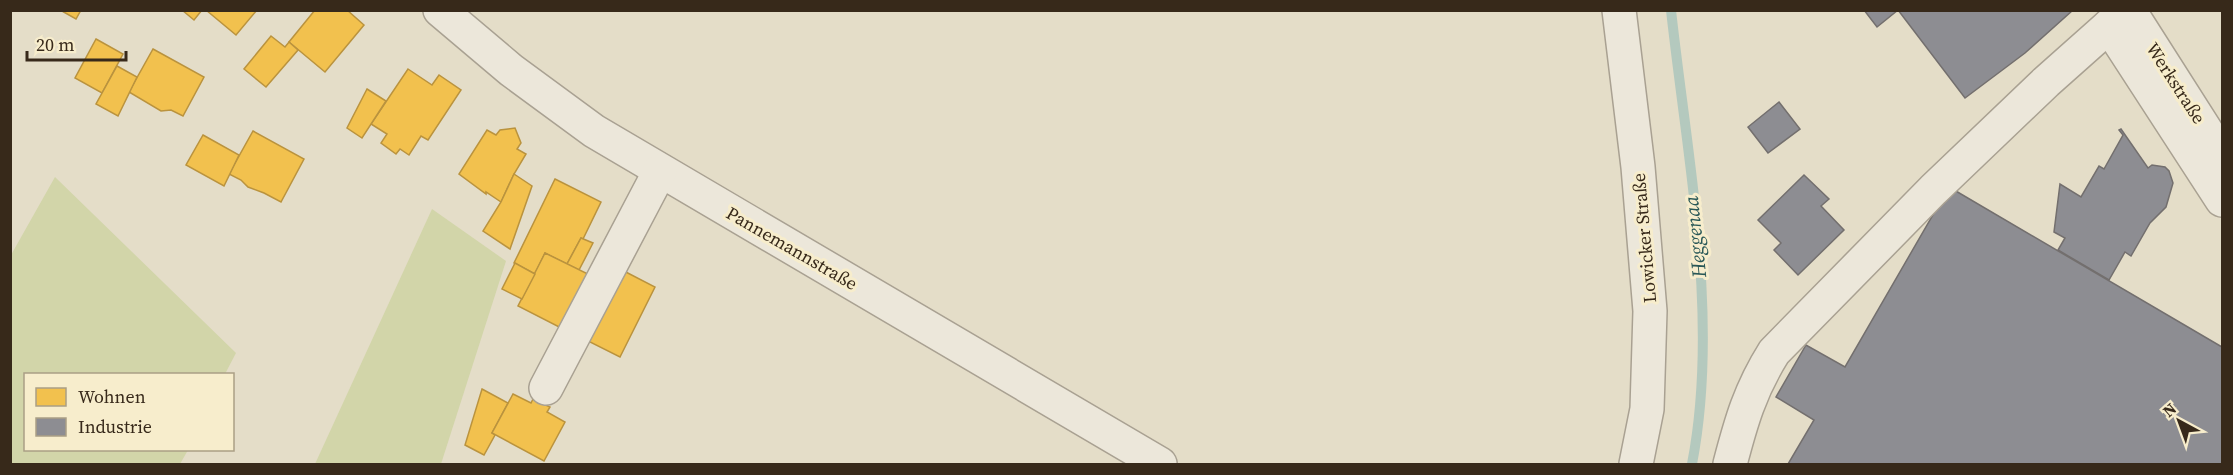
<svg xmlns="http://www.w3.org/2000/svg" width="2233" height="475" font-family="'Source Serif 4',serif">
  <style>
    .green { fill: #d2d5a9 }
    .homes { fill: #f2c14e; stroke: #ba933e; stroke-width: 1.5 }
    .industry { fill: #8d8d92; stroke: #736f6e; stroke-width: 1.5 }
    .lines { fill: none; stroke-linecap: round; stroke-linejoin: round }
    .stream { stroke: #b4c9be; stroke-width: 10 }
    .minor-casing { stroke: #a9a192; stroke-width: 36 }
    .minor { stroke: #ece7da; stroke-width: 33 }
    .labels { text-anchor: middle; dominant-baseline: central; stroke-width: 6; stroke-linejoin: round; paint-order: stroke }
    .street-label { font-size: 18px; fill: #37291a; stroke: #f7edcc }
    .water-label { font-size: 20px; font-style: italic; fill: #295857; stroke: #f7edcc }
  </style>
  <rect width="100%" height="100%" fill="#e4ddc8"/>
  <!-- green -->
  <g class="green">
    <path d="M55 177 236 353 225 374H26V450H188L180 464H11V255Z"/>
    <path d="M432 209 506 261 441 464H315Z"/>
  </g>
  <!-- homes -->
  <g class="homes">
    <path d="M60 10H81L76 19Z"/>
    <path d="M182 10H202L194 20Z"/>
    <path d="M206 10H257L236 35Z"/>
    <path d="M315 10H347L364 25 325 72 289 42Z"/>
    <path d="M271 36 285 47 289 42 298 50 266 87 244 69Z"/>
    <path d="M96 39 123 54 102 93 75 78Z"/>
    <path d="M153 49 204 77 183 116 171 110 161 111 129 92Z"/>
    <path d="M117 66 137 77 118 116 96 104Z"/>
    <path d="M408 69 432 85 439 75 461 90 428 140 421 136 409 155 400 149 396 154 381 143 387 134 371 124Z"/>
    <path d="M367 89 386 101 362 138 347 128Z"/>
    <path d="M515 128 521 143 517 149 526 154 514 174 501 202 486 192V194L459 174 487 130 496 135 500 130Z"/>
    <path d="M253 131 304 159 281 202 264 193 248 187 241 180 229 174Z"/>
    <path d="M203 135 239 155 224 186 186 165Z"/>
    <path d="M514 174 532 186 510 249 483 231 501 202Z"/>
    <path d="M555 179 601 202 583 239 581 238 567 264 545 253 535 274 514 263Z"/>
    <path d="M581 238 593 243 579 270 567 264Z"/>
    <path d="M545 253 592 276 565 330 518 306Z"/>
    <path d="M515 263 535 274 522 299 502 289Z"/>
    <path d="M620 269 655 287 620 357 584 339Z"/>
    <path d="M482 389 508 403 492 433 495 435 484 455 465 445Z"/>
    <path d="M513 394 531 403 533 399 550 407 547 412 565 422 544 461 492 433Z"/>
  </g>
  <!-- industry -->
  <g class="industry">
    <path d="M1864 10H1898L1877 27Z"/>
    <path d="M1898 10H2073L2025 53 1965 98Z"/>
    <path d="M1779 102 1800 129 1768 153 1748 127Z"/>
    <path d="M2121 129 2148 168 2152 165 2165 167 2169 171 2173 183 2166 207 2150 223 2131 256 2125 252 2109 280 2058 250 2065 238 2054 232 2060 184 2081 197 2099 166 2104 169 2123 135 2119 130Z"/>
    <path d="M1804 175 1829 199 1821 206 1844 230 1798 275 1774 250 1781 243 1758 220Z"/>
    <path d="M1949 187 2222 347V464H1788L1814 420 1776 397 1806 345 1845 367Z"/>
  </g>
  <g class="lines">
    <!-- stream -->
    <path class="stream" d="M1671 10C1687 157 1720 319 1692 464"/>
    <!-- minor casing -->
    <g class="minor-casing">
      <g id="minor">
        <path d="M440 10 511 70 594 131 1160 464"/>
        <path d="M1619 10 1638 167 1650 311 1647 409 1636 464"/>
        <path d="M2129 10 2222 156"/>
        <path d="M2109 26 2222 200"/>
        <path d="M546 388 660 171"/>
        <path d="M1730 464C1741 422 1750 390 1774 352L1933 190 2046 82 2127 10"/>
      </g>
    </g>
    <!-- minor -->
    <use href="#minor" class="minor"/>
  </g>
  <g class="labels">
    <!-- street labels -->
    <g class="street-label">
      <text transform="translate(2176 83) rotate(57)">Werkstraße</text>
      <text transform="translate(1644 238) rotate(-95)">Lowicker Straße</text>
      <text transform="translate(792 248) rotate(30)">Pannemannstraße</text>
    </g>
    <!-- water labels -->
    <g class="water-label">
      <text transform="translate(1695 237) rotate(-96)">Heggenaa</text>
    </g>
  </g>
  <!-- border -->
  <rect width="2233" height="475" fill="none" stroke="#37291a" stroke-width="24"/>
  <!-- legend -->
  <rect x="24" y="373" width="210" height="78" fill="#f7edcc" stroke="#aa9f85" stroke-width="1.5"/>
  <rect x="36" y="388" width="30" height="18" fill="#f2c14e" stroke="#aa9f85" stroke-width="1.5"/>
  <text x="78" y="403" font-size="18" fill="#37291a">Wohnen</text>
  <rect x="36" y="418" width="30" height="18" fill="#8d8d92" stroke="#aa9f85" stroke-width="1.5"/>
  <text x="78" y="433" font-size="18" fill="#37291a">Industrie</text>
  <!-- north arrow -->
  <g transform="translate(2179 421) rotate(319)" stroke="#f7edcc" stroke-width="4.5" paint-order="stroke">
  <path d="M0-4.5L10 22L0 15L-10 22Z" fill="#37291a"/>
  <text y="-9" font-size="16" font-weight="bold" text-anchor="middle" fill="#37291a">N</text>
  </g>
  <!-- scale -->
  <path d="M27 51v9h99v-9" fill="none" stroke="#37291a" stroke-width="3"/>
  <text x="36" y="51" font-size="18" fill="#37291a" stroke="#f7edcc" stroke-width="4.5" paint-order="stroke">20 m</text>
</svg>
